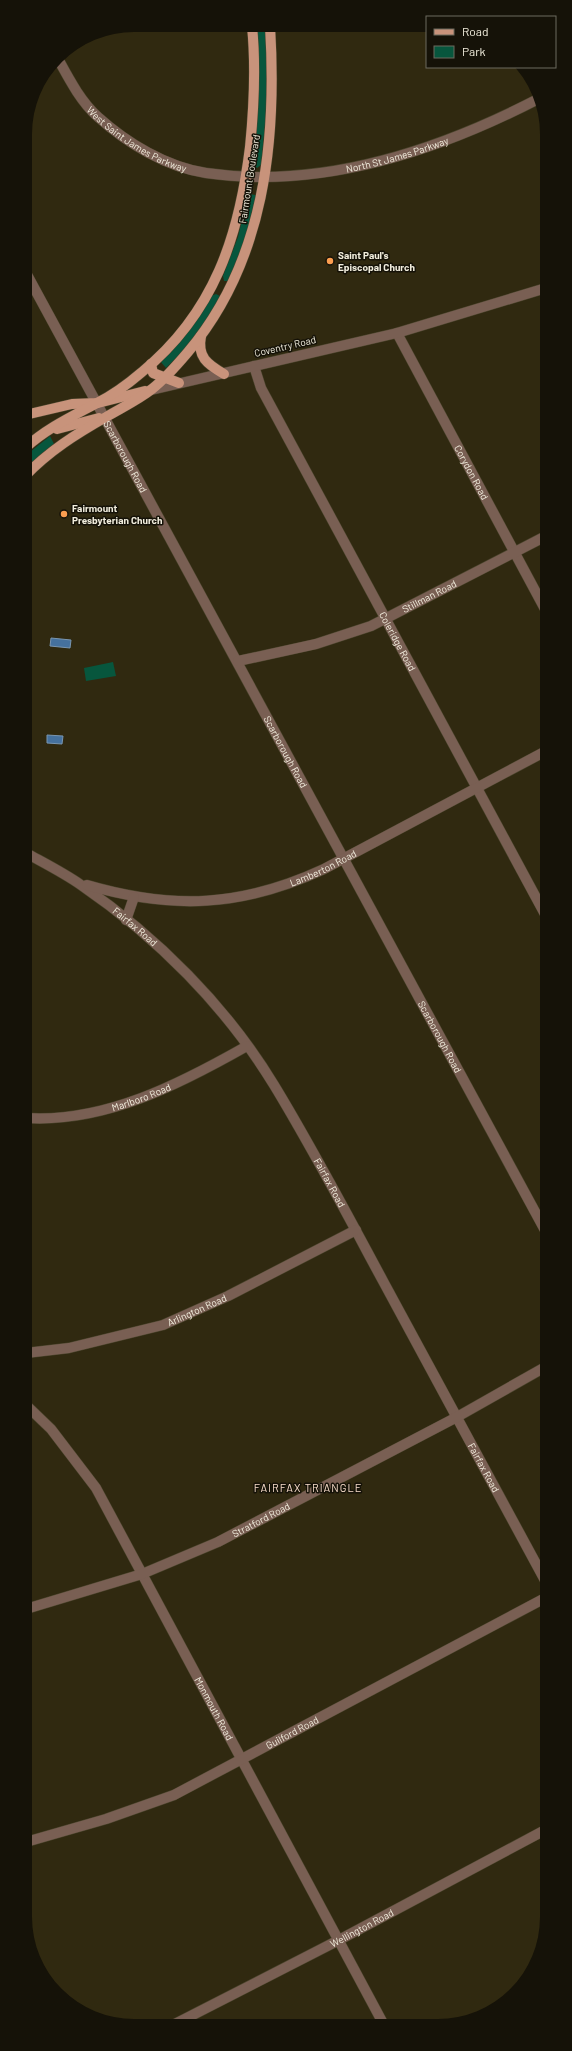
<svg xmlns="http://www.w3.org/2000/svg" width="572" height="2051" font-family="Barlow,sans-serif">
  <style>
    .green { fill: #07563d }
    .water { fill: #45719e; stroke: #7996b1 }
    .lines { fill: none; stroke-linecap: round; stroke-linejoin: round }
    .minor-casing { stroke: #4b452d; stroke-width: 11 }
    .major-casing { stroke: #4b452d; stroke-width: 11 }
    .minor { stroke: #795f53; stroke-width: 10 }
    .major { stroke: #c8937b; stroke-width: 10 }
    .poi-dot { fill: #fb9e50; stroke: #151208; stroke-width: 1.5 }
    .labels { text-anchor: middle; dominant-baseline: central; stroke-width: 3; stroke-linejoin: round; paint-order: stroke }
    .street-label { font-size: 10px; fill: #f2eede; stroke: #151208 }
    .poi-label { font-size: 10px; font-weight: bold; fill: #f2eede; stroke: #151208; text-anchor: start }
    .neighbourhood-label { font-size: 11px; letter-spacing: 1px; fill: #f7dcc9; stroke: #151208 }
  </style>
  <rect width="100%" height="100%" fill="#302910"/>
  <!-- green -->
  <g class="green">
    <path d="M258 26H266L267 30V104L261 165 257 168 252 163Z"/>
    <path d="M248 194 256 195 242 252 228 281H224L223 276 238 237Z"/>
    <path d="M216 294 220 296 219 302 185 349 166 368 160 361 211 296Z"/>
    <path d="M50 436 54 444 25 469V456Z"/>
    <path d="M113 662 116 676 86 681 84 668Z"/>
  </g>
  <!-- water -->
  <g class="water">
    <path d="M51 638 71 640 70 648 50 646Z"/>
    <path d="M47 735 63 736 62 744 47 743Z"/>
  </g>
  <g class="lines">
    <!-- minor casing -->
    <g class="minor-casing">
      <g id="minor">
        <path id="s1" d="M57 57C68 77 80 101 98 117 127 143 166 167 206 173 322 190 438 151 540 98"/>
        <path id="s2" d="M25 271 546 1232"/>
        <path id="s3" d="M397 333 546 611"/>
        <path id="s4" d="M254 366 261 388 546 916"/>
        <path d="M151 390 397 333 546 288"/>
        <path id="s5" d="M238 661 316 644 371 626 546 536"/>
        <path id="s6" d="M26 853C44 863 64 873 81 885 157 937 226 1006 274 1085 313 1149 348 1216 383 1281 438 1382 492 1483 547 1584"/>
        <path id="s7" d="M87 885C173 910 242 907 324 869L546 751"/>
        <path d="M126 920 134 897"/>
        <path id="s8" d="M26 1118C105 1123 180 1084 247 1046"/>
        <path id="s9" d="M26 1353 69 1348 163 1325 228 1296 356 1230"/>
        <path id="s10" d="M26 1405 51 1429 96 1488 384 2025"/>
        <path id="s11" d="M26 1609 142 1574 218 1542 457 1417 547 1366"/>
        <path id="s12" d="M26 1842 106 1819 174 1795 547 1597"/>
        <path id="s13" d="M175 2024 339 1940 547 1829"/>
      </g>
    </g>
    <!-- major casing -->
    <g class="major-casing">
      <g id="major">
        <path d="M201 336C197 357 207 364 224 374"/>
        <path d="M151 364 153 373 179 383"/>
        <path d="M25 415 72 404 98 403 145 391"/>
        <path d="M57 429 99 418"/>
        <path d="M25 448C47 428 71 417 97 403 113 395 128 384 142 372 214 313 239 237 250 147 254 107 256 66 252 26"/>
        <path d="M25 476C49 451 76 434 106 417 121 408 138 400 152 389 166 378 177 365 188 352 265 261 277 140 270 26"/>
      </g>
    </g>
    <!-- minor -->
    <use href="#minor" class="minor"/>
    <!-- major -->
    <use href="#major" class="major"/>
  </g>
  <!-- markers -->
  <g class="poi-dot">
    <circle cx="330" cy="261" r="4"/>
    <circle cx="64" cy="514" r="4"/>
  </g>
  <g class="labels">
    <!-- street labels -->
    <g class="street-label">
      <text stroke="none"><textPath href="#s1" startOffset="118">West Saint James Parkway</textPath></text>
      <text stroke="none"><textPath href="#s1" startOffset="390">North St James Parkway</textPath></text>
      <text transform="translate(249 179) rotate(-81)">Fairmount Boulevard</text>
      <text transform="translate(285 346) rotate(-13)">Coventry Road</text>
      <text stroke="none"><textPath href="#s2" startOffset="211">Scarborough Road</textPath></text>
      <text stroke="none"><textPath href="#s3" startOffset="158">Corydon Road</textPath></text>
      <text stroke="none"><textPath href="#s5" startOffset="203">Stillman Road</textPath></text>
      <text stroke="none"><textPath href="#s4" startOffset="311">Coleridge Road</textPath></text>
      <text stroke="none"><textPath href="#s2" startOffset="547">Scarborough Road</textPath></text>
      <text stroke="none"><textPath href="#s7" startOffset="243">Lamberton Road</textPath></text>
      <text stroke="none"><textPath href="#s6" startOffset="132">Fairfax Road</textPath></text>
      <text stroke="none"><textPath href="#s2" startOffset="871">Scarborough Road</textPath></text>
      <text stroke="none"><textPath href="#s8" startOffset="118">Marlboro Road</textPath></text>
      <text stroke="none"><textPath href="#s6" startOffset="456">Fairfax Road</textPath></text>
      <text stroke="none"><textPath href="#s9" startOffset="177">Arlington Road</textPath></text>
      <text stroke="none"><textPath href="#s6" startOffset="780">Fairfax Road</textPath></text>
      <text stroke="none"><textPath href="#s11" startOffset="252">Stratford Road</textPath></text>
      <text stroke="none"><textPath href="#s10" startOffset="359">Monmouth Road</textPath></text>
      <text stroke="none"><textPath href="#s12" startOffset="289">Guilford Road</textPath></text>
      <text stroke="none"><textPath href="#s13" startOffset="210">Wellington Road</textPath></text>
    </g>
    <!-- poi labels -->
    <g class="poi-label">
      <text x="338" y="255">Saint Paul's<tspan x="338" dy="12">Episcopal Church</tspan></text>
      <text x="72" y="508">Fairmount<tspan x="72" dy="12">Presbyterian Church</tspan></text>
    </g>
    <!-- neighbourhood labels -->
    <g class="neighbourhood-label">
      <text x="308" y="1487">FAIRFAX TRIANGLE</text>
    </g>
  </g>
  <!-- crop -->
  <path d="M0 0H572V2051H0ZM134 32H438A102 102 0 0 1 540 134V1917A102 102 0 0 1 438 2019H134A102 102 0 0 1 32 1917V134A102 102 0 0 1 134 32Z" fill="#151208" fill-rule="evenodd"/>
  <!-- legend -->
  <rect x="426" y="16" width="130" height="52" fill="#151208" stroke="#6d6a5e"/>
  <rect x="434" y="29" width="20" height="6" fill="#c8937b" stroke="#6d6a5e"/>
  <text x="462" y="36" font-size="12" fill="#f2eede">Road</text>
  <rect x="434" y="46" width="20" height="12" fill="#07563d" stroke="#6d6a5e"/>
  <text x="462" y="56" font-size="12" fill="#f2eede">Park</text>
</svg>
